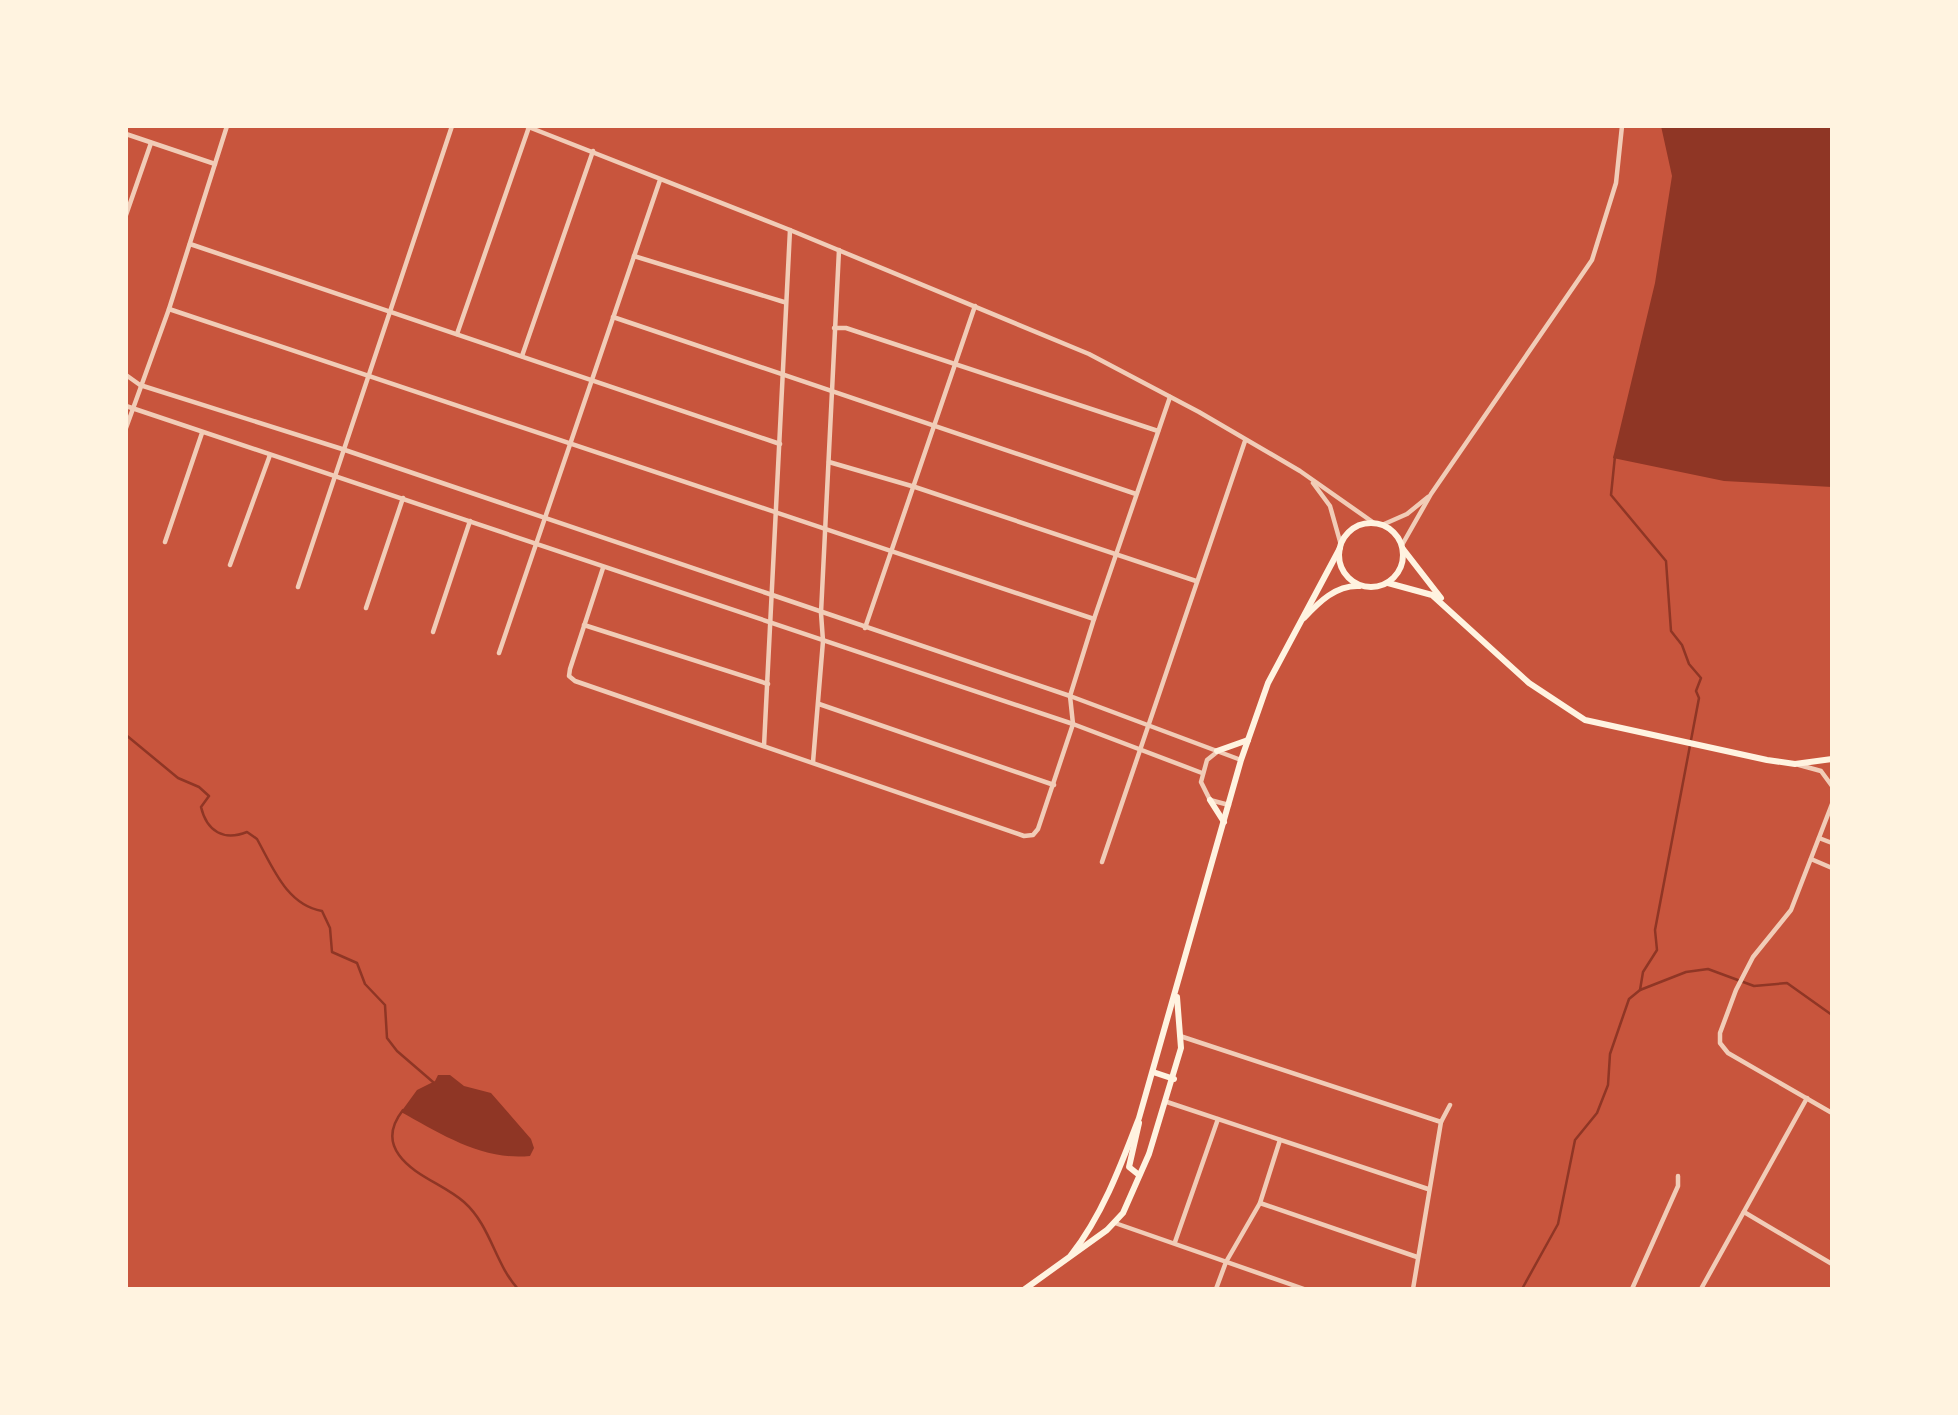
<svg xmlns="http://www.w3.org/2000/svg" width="1958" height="1415" font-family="Mulish,sans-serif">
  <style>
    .water { fill: #8f3625 }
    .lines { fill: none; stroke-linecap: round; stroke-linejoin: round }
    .stream { stroke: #8f3625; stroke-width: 2.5 }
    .minor { stroke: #f1ccb7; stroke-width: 4.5 }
    .secondary { stroke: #fff3e0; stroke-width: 6 }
  </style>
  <rect width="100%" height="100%" fill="#c8553d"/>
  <!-- water -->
  <g class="water">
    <path d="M1661 126H1832V487L1724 481 1613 458 1655 283 1672 176Z"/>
    <path d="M438 1075H450L464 1086 491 1093 531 1139 534 1148 530 1156C483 1161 441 1134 401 1112L417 1090 435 1081Z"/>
  </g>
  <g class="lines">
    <!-- stream -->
    <g class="stream">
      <path d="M126 735 178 778 199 787 209 796 201 807C207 832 224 841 247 832L257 839C273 868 287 905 322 911L330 928 332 952 357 963 365 984 385 1005 387 1038 397 1051 433 1082"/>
      <path d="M1640 990 1686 972 1708 969 1754 986 1787 983 1832 1015"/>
      <path d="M403 1110C392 1124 388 1140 399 1155 414 1176 445 1185 464 1202 491 1226 495 1264 518 1289"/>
      <path d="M1522 1289 1558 1224 1575 1140 1597 1113 1608 1085 1610 1054 1620 1025 1629 999 1640 990 1643 972 1657 950 1655 930 1699 698 1696 691 1701 678 1689 664 1682 645 1671 631 1666 561 1611 495 1615 456"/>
    </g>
    <!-- minor -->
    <g class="minor">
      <path d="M526 126 790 230 1089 354 1199 412 1300 471 1374 523"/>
      <path d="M126 134 215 164"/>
      <path d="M126 215 151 143"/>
      <path d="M190 244 780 444"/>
      <path d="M634 256 784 302"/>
      <path d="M169 309 1094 619"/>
      <path d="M613 317 1136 494"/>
      <path d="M834 328H846L1158 431"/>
      <path d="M457 334 529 127"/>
      <path d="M522 356 593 151"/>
      <path d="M126 375 140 385 342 449 1070 696 1241 760"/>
      <path d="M126 406 1073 724 1202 773"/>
      <path d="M126 428 169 309 227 126"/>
      <path d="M829 462 915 487 1196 581"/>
      <path d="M1313 483 1330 506 1341 545"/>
      <path d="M1382 525 1407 514 1428 497"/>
      <path d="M165 542 202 433"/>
      <path d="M1402 545 1431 494 1592 260 1616 183 1622 126"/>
      <path d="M230 565 270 455"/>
      <path d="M603 568 570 669 569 676 575 681 1024 836 1033 835 1038 829 1073 724 1070 696 1094 619 1170 397"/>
      <path d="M298 587 452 126"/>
      <path d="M366 608 403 498"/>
      <path d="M584 625 768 684"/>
      <path d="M865 628 975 306"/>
      <path d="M433 632 470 521"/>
      <path d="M499 653 660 180"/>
      <path d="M819 704 1054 785"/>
      <path d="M764 746 790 230"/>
      <path d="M1217 752 1207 760 1201 782 1210 800 1229 805"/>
      <path d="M813 762 823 641 821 613 839 250"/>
      <path d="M1799 765 1821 771 1832 786"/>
      <path d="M1832 804 1791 910 1753 957 1736 990 1720 1033V1043L1728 1053 1832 1113"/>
      <path d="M1819 838 1832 843"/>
      <path d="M1811 859 1832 868"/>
      <path d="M1102 862 1245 441"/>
      <path d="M1180 1036 1441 1122"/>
      <path d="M1167 1102 1428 1189"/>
      <path d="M1260 1203 1417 1257"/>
      <path d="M1744 1212 1832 1264"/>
      <path d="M1115 1223 1304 1289"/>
      <path d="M1175 1242 1218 1119"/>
      <path d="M1216 1289 1226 1262 1260 1203 1280 1140"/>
      <path d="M1413 1289 1441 1122 1450 1105"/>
      <path d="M1632 1289 1678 1186V1176"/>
      <path d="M1701 1289 1807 1098"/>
    </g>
    <!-- secondary -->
    <g class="secondary">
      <circle cx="1371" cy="555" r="32"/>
      <path d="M1403 549 1441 598"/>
      <path d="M1388 583 1432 595 1529 683 1585 720 1767 760 1795 764 1832 759"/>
      <path d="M1304 618C1319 602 1336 585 1359 586"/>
      <path d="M1217 751 1248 740"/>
      <path d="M1210 800 1224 822"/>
      <path d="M1153 1072 1174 1079"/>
      <path d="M1139 1175 1129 1167 1139 1123"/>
      <path d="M1071 1255C1102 1216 1121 1165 1139 1118L1241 760 1268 683 1340 548"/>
      <path d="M1025 1289 1107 1230 1123 1213 1149 1154 1181 1048 1177 997"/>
    </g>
  </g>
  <!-- border -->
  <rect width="1958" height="1415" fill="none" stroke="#fff3e0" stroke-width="256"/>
</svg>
